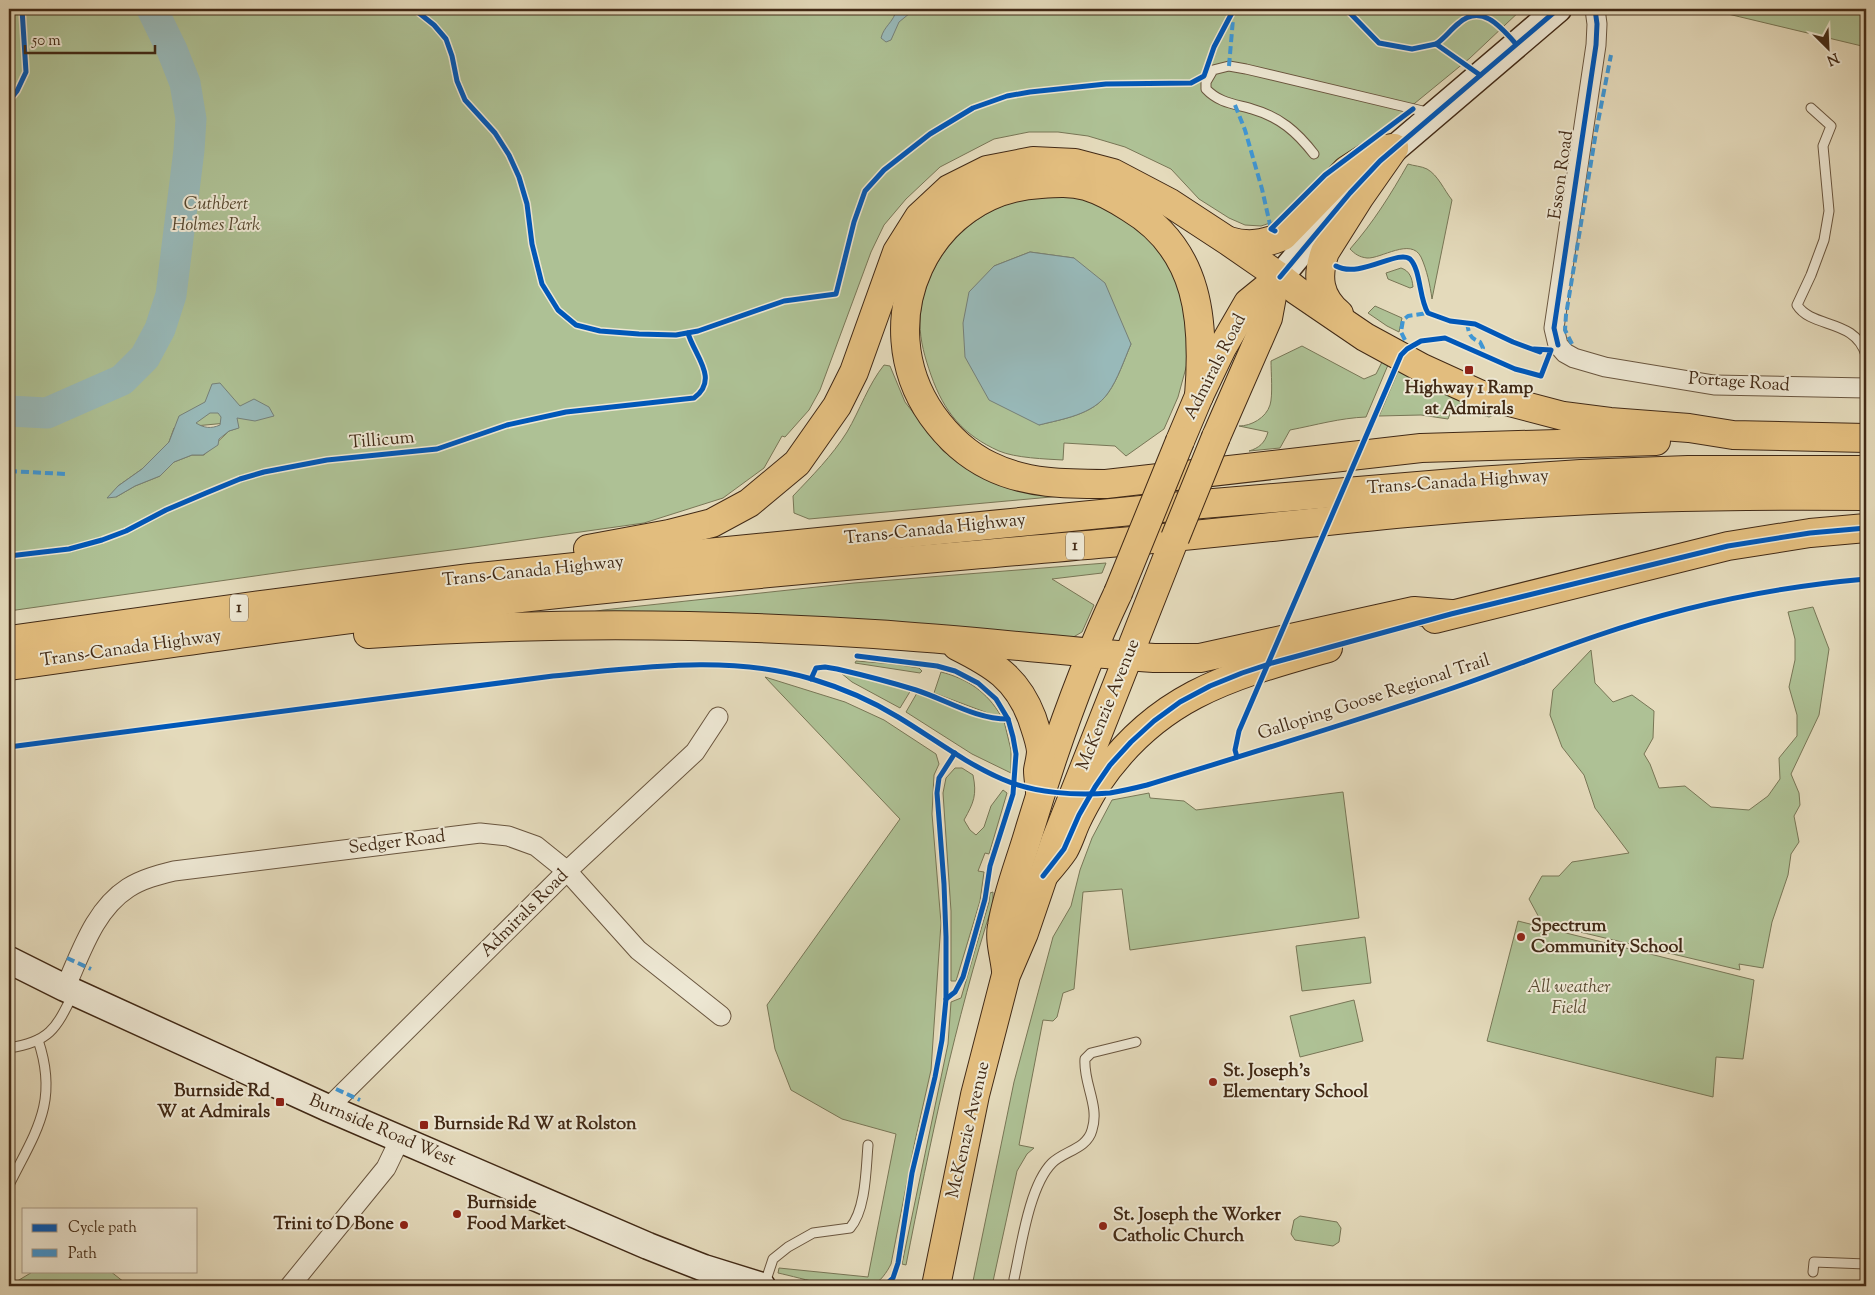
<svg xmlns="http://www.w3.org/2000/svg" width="1875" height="1295" font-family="'Sorts Mill Goudy',serif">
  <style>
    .green { fill: #aec195; stroke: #787656; fill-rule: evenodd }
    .water { fill: #98b9b9; stroke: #768078; fill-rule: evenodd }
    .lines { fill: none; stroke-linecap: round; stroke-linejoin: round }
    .river { stroke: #98b9b9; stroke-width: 31 }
    .lane-casing { stroke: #6a563f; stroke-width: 11 }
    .street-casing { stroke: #6a563f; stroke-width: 21 }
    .secondary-casing { stroke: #422a16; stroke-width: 29 }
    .primary-casing { stroke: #422a16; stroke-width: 30 }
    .highway-casing { stroke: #422a16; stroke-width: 30 }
    .lane { stroke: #ede7d3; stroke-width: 9 }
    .street { stroke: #ede7d3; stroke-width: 19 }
    .secondary { stroke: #ede7d3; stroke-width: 26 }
    .primary { stroke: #e2bd7e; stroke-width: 28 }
    .highway { stroke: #e2bd7e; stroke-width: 28 }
    .primary-bridge-casing { stroke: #422a16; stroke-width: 30; stroke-linecap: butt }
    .primary-bridge { stroke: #e2bd7e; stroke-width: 28 }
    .quiet { stroke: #3f96d4; stroke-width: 4; stroke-dasharray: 8 4; stroke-linecap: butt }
    .cycleway-casing { stroke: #ede7d3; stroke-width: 8 }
    .cycleway { stroke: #0057b8; stroke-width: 5 }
    .poi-dot { fill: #8f2418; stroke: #ede7d3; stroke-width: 2 }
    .labels { text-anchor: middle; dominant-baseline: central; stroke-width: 4; stroke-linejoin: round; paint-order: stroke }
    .shield { fill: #ede7d3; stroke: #75634f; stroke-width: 1 }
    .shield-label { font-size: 16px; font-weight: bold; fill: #422a16 }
    .street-label { font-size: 18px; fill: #422a16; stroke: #ede7d3 }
    .park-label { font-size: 18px; font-style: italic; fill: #58482f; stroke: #ede7d3 }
    .poi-label { font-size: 18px; font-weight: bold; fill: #422a16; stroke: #ede7d3; text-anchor: start }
  </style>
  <rect width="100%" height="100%" fill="#e4dabb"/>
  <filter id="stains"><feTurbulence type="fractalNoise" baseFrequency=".004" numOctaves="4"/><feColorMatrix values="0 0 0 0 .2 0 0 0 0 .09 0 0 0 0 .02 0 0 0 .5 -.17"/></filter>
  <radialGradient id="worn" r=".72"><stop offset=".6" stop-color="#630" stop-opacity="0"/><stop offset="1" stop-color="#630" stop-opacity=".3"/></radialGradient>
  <!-- green -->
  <g class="green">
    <path d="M9 9H1522L1470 58 1398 117 1320 176 1273 222 1261 226 1245 225 1229 218 1199 199 1171 169 1125 147 1088 136 1058 132H1029L994 139 940 167 906 199 884 225 871 252 820 390 809 410 785 437 782 436 764 468 723 498 644 523 467 548 304 569 9 611ZM237 422 238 428 229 431 204 455H192L174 462 160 476 135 486 116 497 118 486 142 469 169 442 174 428Z"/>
    <path d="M1721 9H1866V47L1728 14Z"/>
    <path d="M1408 164C1414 166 1421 166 1427 169 1438 175 1444 190 1452 200L1432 299C1430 285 1427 270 1421 257 1411 237 1381 259 1367 258 1359 257 1355 254 1350 249 1373 223 1391 194 1408 164Z"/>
    <path d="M1066 196 1104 204 1136 221 1173 261 1190 330 1187 364 1178 397 1164 429 1126 456 1115 446 1064 443 1063 460C1046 459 1015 458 999 451 963 435 944 412 931 375 925 358 920 341 920 323 920 269 962 217 1014 202 1031 197 1048 196 1066 196ZM1030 252 1074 258 1131 344C1124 360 1118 379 1108 393 1093 415 1062 419 1039 425L994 266Z"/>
    <path d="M1401 268C1410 271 1412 278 1413 287L1410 288 1388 279 1386 273Z"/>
    <path d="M1375 306 1402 318 1399 332 1387 326 1368 313Z"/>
    <path d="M1302 346 1364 379 1376 374 1382 362 1388 365 1366 417C1340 418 1316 425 1290 430L1280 448 1249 451C1259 448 1265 443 1268 432L1239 426C1251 426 1266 418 1270 405 1273 396 1271 372 1271 361Z"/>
    <path d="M884 365 890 366 905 402 943 451 974 473 1024 490 1062 496 809 519 794 513 793 496C812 476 832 456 847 432 860 410 868 385 884 365Z"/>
    <path d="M1399 369 1501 412 1489 417 1453 406 1448 419 1421 415 1379 416Z"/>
    <path d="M1106 563 1102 573 1052 579 1094 605 1082 632 1070 639 570 616 603 610 854 583Z"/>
    <path d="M1813 607 1829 649 1819 715 1791 774 1799 793 1800 805 1794 816 1799 842 1791 854 1788 875 1772 922 1763 968 1739 964 1740 970 1542 923 1529 899 1542 876H1559L1572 862 1629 853 1595 808 1584 775 1562 747 1550 715 1553 690 1591 650 1595 683 1613 702 1632 695 1654 711 1653 738 1644 754 1650 764 1659 788 1685 786 1711 807 1749 810 1768 796 1780 779 1779 758 1797 736V715L1789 687 1795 660V639L1788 612Z"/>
    <path d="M856 661 894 664 919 668 922 671 920 673 855 663Z"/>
    <path d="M941 672C968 679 987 692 1001 716L993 715 934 693Z"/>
    <path d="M841 673 911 690 900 708 852 682Z"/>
    <path d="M765 677 845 702 884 720 936 754 939 764 934 775 932 814 941 923 931 1070 915 1141 891 1264C887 1272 880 1283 870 1286 848 1293 802 1278 778 1273L779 1268 868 1277 896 1134 842 1119 791 1090 775 1049 767 1005 900 819Z"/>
    <path d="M917 693 994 721H1004L1011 750V773L972 754 906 712Z"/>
    <path d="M955 768H962L973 775C977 795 974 802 964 820L970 830 976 835 984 827 991 806 1003 790 1007 793 989 854 985 853 978 871 984 872 980 901 956 981H951V911L943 793 946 778Z"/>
    <path d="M1343 792 1359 918 1130 950 1122 889 1083 892 1074 989 1063 993 1057 1017 1053 1021 1043 1020 1019 1145 1034 1148 1027 1154 1017 1171 992 1286H972L1014 1082 1053 937 1071 906 1080 870 1092 838 1112 800 1149 793 1150 798 1184 801 1196 810Z"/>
    <path d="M993 892V903C955 1021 930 1143 906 1265L902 1264 948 1044 951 1002 961 998 989 902 990 893Z"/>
    <path d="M1518 921 1754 980 1743 1059 1716 1057 1713 1097 1487 1041Z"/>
    <path d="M1365 937 1371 983 1302 991 1296 946Z"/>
    <path d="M1354 1000 1363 1041 1300 1057 1290 1016Z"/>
    <path d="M1300 1216 1337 1222 1341 1228 1339 1242 1333 1246 1295 1240 1291 1234 1294 1220Z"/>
    <path d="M34 1271H110L129 1286H9Z"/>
  </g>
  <!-- water -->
  <g class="water">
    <path d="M897 9H915L899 22 891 40 886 42 881 38C884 26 893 23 897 9Z"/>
    <path d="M1030 252 1074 258 1105 283 1131 344C1124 360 1118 379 1108 393 1093 415 1062 419 1039 425L989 400 965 357 963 323 969 292 994 266Z"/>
    <path d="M220 383 240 406 254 399 269 407 274 416 255 421 237 418 239 428 229 431 219 439 218 445 203 455H192L174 462 160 476 135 486 116 497 107 498 118 486 142 469 169 442 179 416 205 402 212 384ZM210 413H218L221 417 220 425C211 429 204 428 196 423Z"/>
  </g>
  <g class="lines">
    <!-- river -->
    <path class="river" d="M9 411 47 413 122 380 145 357 160 329 171 295 189 150 191 119 185 83 172 50 152 9"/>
    <!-- lane casing -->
    <g class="lane-casing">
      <g id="lane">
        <path d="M1811 108 1831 126 1823 146 1829 211 1824 240 1811 275 1797 305C1812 329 1855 318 1866 355"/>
        <path d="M1314 154C1297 132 1280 117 1252 109 1235 104 1219 103 1206 89V82L1213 70 1229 66 1246 69 1431 113"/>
        <path d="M9 1048C49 1042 56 1029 73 994"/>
        <path d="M9 1185C36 1131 59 1102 38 1040"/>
        <path d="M1813 1272 1814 1262 1866 1264"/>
        <path d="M764 1286 773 1259 788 1247 813 1233 850 1228C866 1210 866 1168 868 1145"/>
        <path d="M1015 1286 1014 1279C1021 1248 1029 1186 1052 1163 1064 1151 1087 1149 1092 1130 1100 1106 1083 1083 1085 1059L1091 1053 1136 1042"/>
      </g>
    </g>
    <!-- street casing -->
    <g class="street-casing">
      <g id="street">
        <path d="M1595 9 1597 24 1596 45 1554 328 1558 345 1565 353 1574 358 1605 367 1714 385 1866 388"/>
        <path d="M65 988C81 953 94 910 128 888 142 879 158 875 174 871L480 833 508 836 536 846 567 871 638 950 721 1016"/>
        <path d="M328 1108 567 871 695 752 718 717"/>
        <path d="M290 1286 386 1168 400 1139"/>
      </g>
    </g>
    <!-- secondary casing -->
    <g class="secondary-casing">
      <g id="secondary">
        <path d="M1280 277 1350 193 1380 161 1558 9"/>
        <path d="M9 960 65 988 328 1108 648 1246 704 1268 762 1286"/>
      </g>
    </g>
    <!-- primary casing -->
    <g class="primary-casing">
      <g id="primary">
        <path d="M1216 437 1268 318 1273 291 1280 277"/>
        <path d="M1180 441 1199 396 1222 348 1248 303 1280 277"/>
        <path d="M1006 971C1005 958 999 940 1002 926 1007 895 1019 865 1028 835 1053 752 1081 671 1118 593"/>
        <path d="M936 1286 975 1095 1006 975 1024 933 1055 842 1175 538"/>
      </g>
    </g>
    <!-- highway casing -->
    <g class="highway-casing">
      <g id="highway">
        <path d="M1229 241C1249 247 1264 244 1283 236L1347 170 1378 150 1394 148"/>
        <path d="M1339 314C1319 297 1316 277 1325 252L1359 198 1394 148"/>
        <path d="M1199 396C1205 322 1200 250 1130 208 1116 199 1102 191 1086 186 1071 182 1056 183 1041 184 926 190 867 322 932 415 947 436 967 455 990 466 1026 484 1067 484 1106 484L1421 448 1656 441"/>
        <path d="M588 549 669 534 712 523 749 503 797 463 837 406 854 372 897 252 919 217 949 189 987 170 1033 161 1075 163 1113 173 1170 203 1228 241 1280 277 1296 290 1365 337 1422 368 1479 394 1563 416 1610 422 1689 428 1733 435 1866 438"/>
        <path d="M1435 619 1728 546 1810 533 1866 528"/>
        <path d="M368 634C536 622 706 623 874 634 968 640 1061 651 1154 658H1200L1414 611 1451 614"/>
        <path d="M9 640 268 604 470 578 697 554 1202 504 1478 481 1581 474 1688 470H1866"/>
        <path d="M957 646C993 664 1017 678 1032 718 1035 728 1040 740 1041 751 1041 757 1039 764 1038 770 1038 778 1040 786 1040 793"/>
        <path d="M9 666C185 641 362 616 539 596 728 575 919 560 1109 543 1252 531 1395 511 1538 503 1647 496 1757 495 1866 496"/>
        <path d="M1043 876C1050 868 1058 859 1064 850 1069 841 1072 831 1076 822 1082 809 1089 797 1096 785 1156 695 1230 676 1328 648"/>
      </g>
    </g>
    <!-- lane -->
    <use href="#lane" class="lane"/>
    <!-- street -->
    <use href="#street" class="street"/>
    <!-- secondary -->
    <use href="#secondary" class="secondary"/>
    <!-- primary -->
    <use href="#primary" class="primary"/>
    <!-- highway -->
    <use href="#highway" class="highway"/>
    <!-- primary-bridge casing -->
    <g class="primary-bridge-casing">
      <g id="primary-bridge">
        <path d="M1175 538 1216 437"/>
        <path d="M1118 593 1180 441"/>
      </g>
    </g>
    <!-- primary-bridge -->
    <use href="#primary-bridge" class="primary-bridge"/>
    <!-- quiet -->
    <g class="quiet">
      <path d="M1229 66 1233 19"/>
      <path d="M1235 105 1245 130 1262 189 1271 229"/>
      <path d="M1467 323C1469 333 1469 338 1480 342L1483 348 1481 353"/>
      <path d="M1405 340 1401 332 1403 320 1408 316 1428 313"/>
      <path d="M1572 344 1565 330 1566 315 1596 132 1611 55"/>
      <path d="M9 471 65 474"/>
      <path d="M67 958 91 969"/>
      <path d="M336 1089 360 1100"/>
    </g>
    <!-- cycleway casing -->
    <g class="cycleway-casing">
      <g id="cycleway">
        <path d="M414 9 434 25 446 39 452 56 457 81 465 100 495 133 509 155 519 177 527 204 532 244 542 284 558 310 576 325 600 331 639 334 676 335 698 331 784 301 836 294 854 222 865 191 884 170 930 134 973 108 1007 96 1030 92 1106 84 1191 83 1204 76 1214 47 1234 9"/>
        <path d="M1346 9 1379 43 1412 49 1436 44 1480 75"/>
        <path d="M1436 44C1445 38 1450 30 1459 23 1481 3 1501 27 1516 44"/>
        <path d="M9 101 17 91 26 72 22 9"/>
        <path d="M1275 231 1271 229 1325 175 1413 109"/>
        <path d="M1336 266C1360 279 1398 249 1410 259 1421 270 1419 299 1428 313L1450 321 1475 324 1513 342 1540 352"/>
        <path d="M1280 277 1350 193 1380 161 1558 9"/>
        <path d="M1558 345 1554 328 1596 45 1597 24 1595 9"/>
        <path d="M9 556 69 549 102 540 126 531 166 510 206 493 240 479 264 472 327 460 437 449 507 425 566 412 694 398C720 379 694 355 688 333"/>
        <path d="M857 656 937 666 955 671 978 683 996 699 1008 719 1013 737 1016 754 1013 794 990 866 985 899 963 977 955 992 946 999"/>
        <path d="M811 679 816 668 825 667 837 669C863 675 890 682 916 690 947 700 975 719 1008 719"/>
        <path d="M9 747 553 676C639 668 728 654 812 679 842 688 872 701 898 717 933 738 965 763 1002 779 1034 793 1076 796 1110 793 1122 791 1135 788 1147 785 1247 754 1348 724 1447 690 1497 673 1546 653 1596 636 1683 606 1775 587 1866 579"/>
        <path d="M1237 757 1235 750 1239 731 1401 355 1407 349 1421 341 1445 338 1515 369 1541 376 1551 350 1534 349"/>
        <path d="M1043 876 1064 849 1079 815 1095 787 1110 765 1131 742 1154 721 1180 702 1210 686 1242 673 1272 663 1451 614 1728 546 1810 533 1866 528"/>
        <path d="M884 1286 893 1278 898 1263 912 1173 935 1077 942 1040 946 999V937L944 884 937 793 939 778 955 753"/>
      </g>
    </g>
    <!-- cycleway -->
    <use href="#cycleway" class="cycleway"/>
  </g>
  <!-- markers -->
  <g class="poi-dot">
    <rect x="1464" y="365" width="10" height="10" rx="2.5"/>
    <circle cx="1521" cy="937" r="5"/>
    <circle cx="1213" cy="1082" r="5"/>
    <rect x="275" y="1097" width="10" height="10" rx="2.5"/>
    <rect x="419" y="1120" width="10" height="10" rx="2.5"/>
    <circle cx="457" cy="1214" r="5"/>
    <circle cx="404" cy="1225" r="5"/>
    <circle cx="1103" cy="1226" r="5"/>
  </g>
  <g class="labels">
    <!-- shield labels -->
    <g class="shield">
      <rect x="1066" y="532.5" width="18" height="27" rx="4"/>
      <rect x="230" y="594.5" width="18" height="27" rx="4"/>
    </g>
    <g class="shield-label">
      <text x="1075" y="546">1</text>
      <text x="239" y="608">1</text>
    </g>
    <!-- street labels -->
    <g class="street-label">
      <text transform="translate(1562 175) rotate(-82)">Esson Road</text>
      <text transform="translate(1216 367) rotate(-63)">Admirals Road</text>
      <text transform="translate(1739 383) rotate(4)">Portage Road</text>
      <text transform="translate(382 441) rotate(-5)">Tillicum</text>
      <text transform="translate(1458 483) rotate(-4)">Trans-Canada Highway</text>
      <text transform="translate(935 530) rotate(-6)">Trans-Canada Highway</text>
      <text transform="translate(533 572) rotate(-6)">Trans-Canada Highway</text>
      <text transform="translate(131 649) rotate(-8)">Trans-Canada Highway</text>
      <text transform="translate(1374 698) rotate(-18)">Galloping Goose Regional Trail</text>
      <text transform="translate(1109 705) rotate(-68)">McKenzie Avenue</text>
      <text transform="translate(397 843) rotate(-7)">Sedger Road</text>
      <text transform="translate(525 914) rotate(-45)">Admirals Road</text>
      <text transform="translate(969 1130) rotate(-77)">McKenzie Avenue</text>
      <text transform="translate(382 1131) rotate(23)">Burnside Road West</text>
    </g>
    <!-- park labels -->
    <g class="park-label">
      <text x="216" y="205">Cuthbert<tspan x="216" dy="21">Holmes Park</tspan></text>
      <text x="1569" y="988">All weather<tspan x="1569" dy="21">Field</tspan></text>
    </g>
    <!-- poi labels -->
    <g class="poi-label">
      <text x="1469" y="389" text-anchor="middle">Highway 1 Ramp<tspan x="1469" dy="21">at Admirals</tspan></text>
      <text x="1531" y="927">Spectrum<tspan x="1531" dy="21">Community School</tspan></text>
      <text x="1223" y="1072">St. Joseph's<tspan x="1223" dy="21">Elementary School</tspan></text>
      <text x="270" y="1092" text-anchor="end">Burnside Rd<tspan x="270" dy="21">W at Admirals</tspan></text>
      <text x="434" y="1125">Burnside Rd W at Rolston</text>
      <text x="467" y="1204">Burnside<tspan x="467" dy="21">Food Market</tspan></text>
      <text x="1113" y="1216">St. Joseph the Worker<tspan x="1113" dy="21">Catholic Church</tspan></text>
      <text x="394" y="1225" text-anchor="end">Trini to D Bone</text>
    </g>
  </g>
  <!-- margin -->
  <rect width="1875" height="1295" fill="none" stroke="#e4dabb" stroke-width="30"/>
  <rect x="10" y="10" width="1855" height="1275" fill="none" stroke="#422a16" stroke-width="2.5"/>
  <rect x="15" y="15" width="1845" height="1265" fill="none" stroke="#422a16"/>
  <!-- legend -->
  <rect x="22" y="1208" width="175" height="65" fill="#ede7d3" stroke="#a99b87"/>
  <rect x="32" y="1224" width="25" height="8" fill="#0057b8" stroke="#a99b87"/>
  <text x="68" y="1232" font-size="15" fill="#422a16">Cycle path</text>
  <rect x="32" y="1249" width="25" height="8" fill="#3f96d4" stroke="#a99b87"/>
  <text x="68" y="1258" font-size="15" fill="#422a16">Path</text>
  <!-- north arrow -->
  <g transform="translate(1828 48) rotate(156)" stroke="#ede7d3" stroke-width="4" paint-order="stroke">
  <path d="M0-4L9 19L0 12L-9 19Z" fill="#422a16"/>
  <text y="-8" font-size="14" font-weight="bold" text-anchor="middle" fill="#422a16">N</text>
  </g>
  <!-- scale -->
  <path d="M25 45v8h130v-8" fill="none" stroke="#422a16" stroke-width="2.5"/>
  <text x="32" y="45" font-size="15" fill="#422a16" stroke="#ede7d3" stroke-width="4" paint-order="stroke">50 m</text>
  <rect width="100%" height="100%" filter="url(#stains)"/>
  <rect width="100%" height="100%" fill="url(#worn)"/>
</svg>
